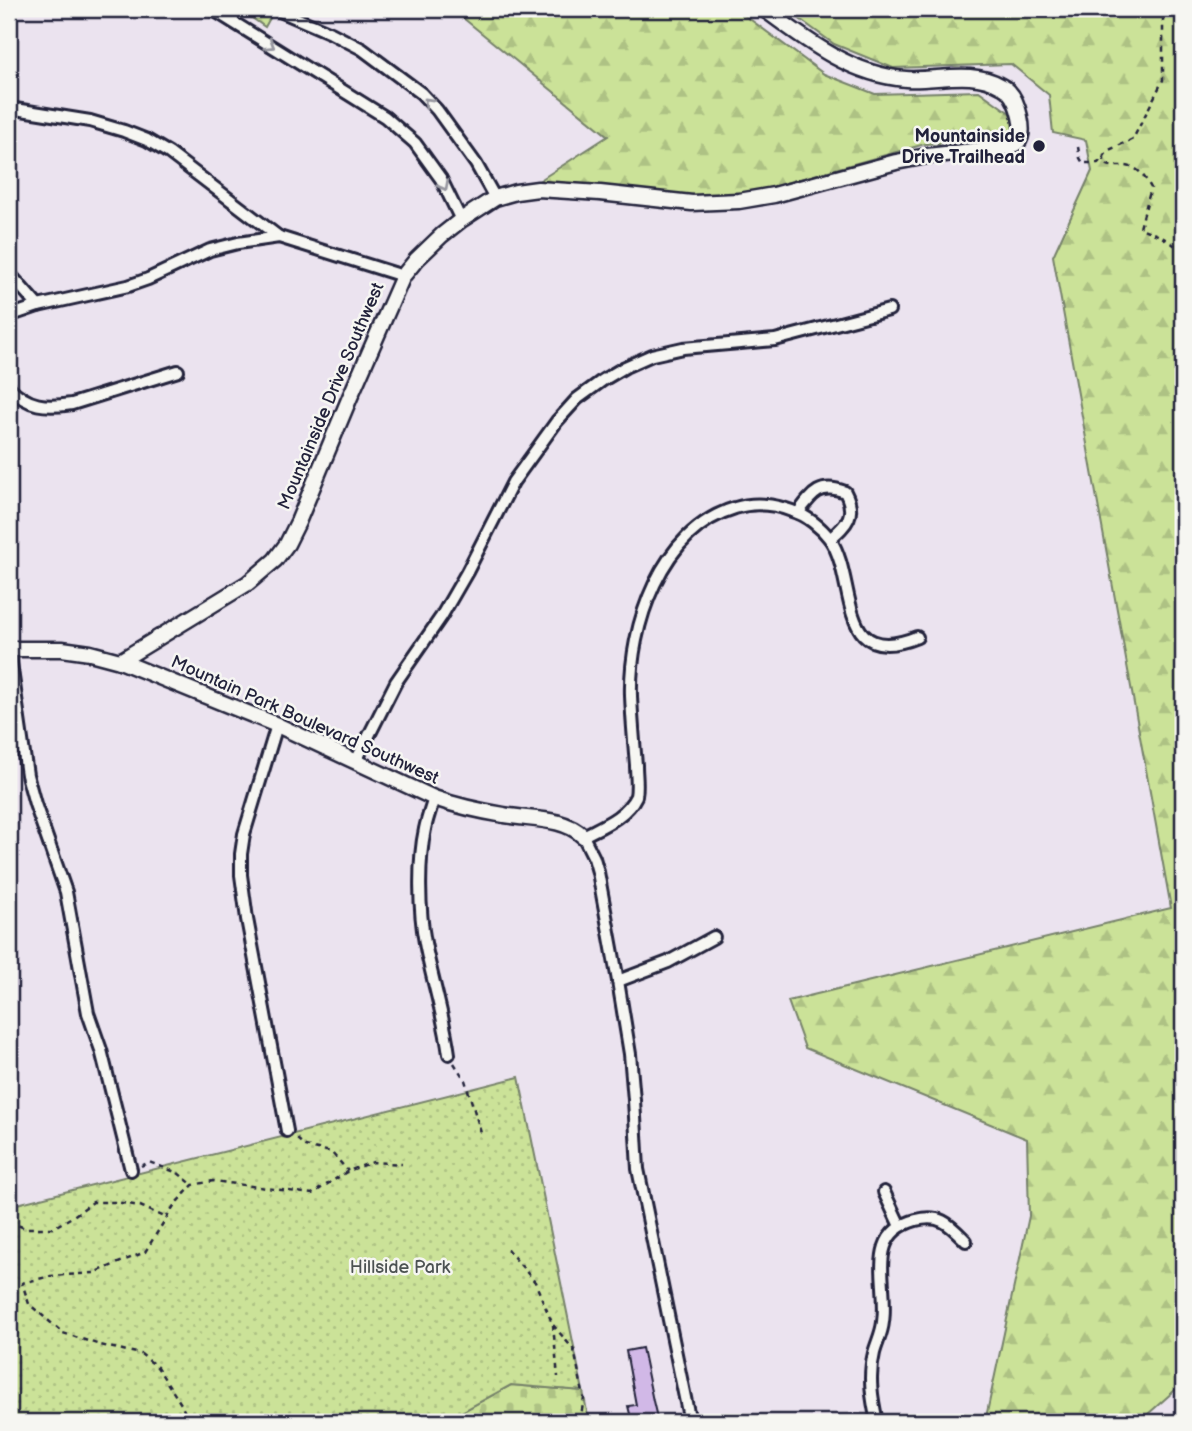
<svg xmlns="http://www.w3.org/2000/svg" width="1192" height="1431" font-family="'Balsamiq Sans',sans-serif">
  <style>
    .forest { fill: url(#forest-firs); stroke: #76826a; stroke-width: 2 }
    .cemetery { fill: url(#cemetery-stones); stroke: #76826a; stroke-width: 2 }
    .park { fill: url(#park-dots); stroke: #76826a; stroke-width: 2 }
    .building { fill: #d1b8e7; stroke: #22223b; stroke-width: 2 }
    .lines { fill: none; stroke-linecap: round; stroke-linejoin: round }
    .minor-casing { stroke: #22223b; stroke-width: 16 }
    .tertiary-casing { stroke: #22223b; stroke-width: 19 }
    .path { stroke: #22223b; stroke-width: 2.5; stroke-dasharray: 5 5; stroke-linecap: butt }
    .minor { stroke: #f6f6f2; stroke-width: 10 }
    .tertiary { stroke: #f6f6f2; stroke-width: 14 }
    .oneway { stroke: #9797a0 }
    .poi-dot { fill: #22223b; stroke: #f6f6f2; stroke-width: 2.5 }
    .labels { text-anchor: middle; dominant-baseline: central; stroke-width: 5; stroke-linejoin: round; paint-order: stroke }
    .poi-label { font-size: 18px; font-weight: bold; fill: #22223b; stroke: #f6f6f2; text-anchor: end }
    .street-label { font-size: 18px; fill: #22223b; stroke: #f6f6f2 }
    .park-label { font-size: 18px; fill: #4c5252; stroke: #f6f6f2 }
  </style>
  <defs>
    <pattern id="forest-firs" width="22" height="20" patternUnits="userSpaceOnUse" patternTransform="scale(1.75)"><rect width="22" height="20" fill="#cbe298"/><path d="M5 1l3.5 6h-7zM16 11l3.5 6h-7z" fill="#aec284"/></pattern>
    <pattern id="cemetery-stones" width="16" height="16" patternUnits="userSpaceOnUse" patternTransform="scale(1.75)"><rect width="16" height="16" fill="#cbe298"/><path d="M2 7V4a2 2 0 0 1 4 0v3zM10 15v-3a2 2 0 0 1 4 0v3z" fill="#aec284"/></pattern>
    <pattern id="park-dots" width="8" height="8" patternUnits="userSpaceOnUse" patternTransform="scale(1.75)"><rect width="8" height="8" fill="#cbe298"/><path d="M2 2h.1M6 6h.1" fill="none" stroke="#aec284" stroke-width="1.8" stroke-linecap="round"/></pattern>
  </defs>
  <rect width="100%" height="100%" fill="#ebe3ef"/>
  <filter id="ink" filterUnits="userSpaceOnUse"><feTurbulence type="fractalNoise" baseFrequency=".0143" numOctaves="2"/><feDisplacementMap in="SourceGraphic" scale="14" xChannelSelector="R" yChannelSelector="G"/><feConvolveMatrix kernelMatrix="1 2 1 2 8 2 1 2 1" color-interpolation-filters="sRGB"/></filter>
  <g filter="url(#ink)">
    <!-- forest -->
    <g class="forest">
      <path d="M239 9H275L265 27Z"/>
      <path d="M452 9H736L824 74 875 94 979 91 1018 119 1019 139 925 144 739 196 597 199 534 184 608 136Z"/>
      <path d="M786 9H1183V1383L1139 1422H985L1029 1216 1027 1139 805 1048 788 1001 1171 908 1053 256 1092 171 1086 140 1053 133 1049 95 1011 64 893 68 834 44Z"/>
    </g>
    <!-- cemetery -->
    <path class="cemetery" d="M511 1385 583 1391 589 1422H444V1421Z"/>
    <!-- park -->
    <path class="park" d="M519 1077 583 1391 511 1385 445 1421 444 1422H9V1206Z"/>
    <!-- building -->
    <path class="building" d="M642 1348 653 1401 658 1422H632L628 1406 636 1405 626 1351Z"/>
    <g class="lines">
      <!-- minor casing -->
      <g class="minor-casing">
        <g id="minor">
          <path d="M212 9 385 117 415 143 441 179 461 220"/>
          <path d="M275 9 331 33 362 49 421 93 437 110 476 164 495 198"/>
          <path d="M9 108 90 121 124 131 147 140 169 153 279 237"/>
          <path d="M9 273 38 306"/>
          <path d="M9 316 38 306 128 286 148 279 210 250 238 243 279 237 403 276"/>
          <path d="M9 387C28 407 46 408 72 404L178 371"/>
          <path d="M798 513C812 494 820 482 845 492 857 515 847 524 830 539"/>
          <path d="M9 649 27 775 35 804 66 892 88 1013 101 1050 131 1170"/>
          <path d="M277 725 244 834 241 854V875L247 919 287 1131"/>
          <path d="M356 761 396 682 441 617 467 572 513 482 557 421 577 399 603 380 625 367 652 355 683 348 775 340 889 310"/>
          <path d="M434 798C431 808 427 819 425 829 418 861 419 911 425 943 432 980 444 1016 449 1054"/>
          <path d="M618 981 668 962 714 937"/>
          <path d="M884 1192 900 1226"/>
          <path d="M690 1422 638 1169 634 1100 630 1054 618 981 598 872 594 858 583 836C602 826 626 817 636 796 638 786 636 775 636 765 634 742 632 719 631 696 629 626 661 530 735 508 753 502 774 504 792 511 806 515 821 527 830 539 858 580 835 670 917 637"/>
          <path d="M877 1422C872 1399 868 1377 874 1353 877 1342 882 1333 883 1322 889 1284 864 1234 916 1220 941 1214 949 1224 966 1241"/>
        </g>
      </g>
      <!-- tertiary casing -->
      <g class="tertiary-casing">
        <g id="tertiary">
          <path d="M9 649H62L90 653 120 661 277 725 434 798C457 806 480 811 504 815 530 820 564 817 583 836"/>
          <path d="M120 661 248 583 275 560 287 544 298 522 350 397 403 276 417 259 442 235 461 220 495 198 516 192 538 189 600 193 692 203 739 201 774 195 896 162 927 156 1009 147C1011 146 1017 143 1018 142 1027 132 1017 100 1009 92 1008 90 1003 87 1001 86 972 69 937 81 906 79 851 75 806 40 764 9"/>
        </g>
      </g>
      <!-- path -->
      <g class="path">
        <path d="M1078 147 1080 158 1083 163H1098L1109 150 1133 139 1163 80V9"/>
        <path d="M1104 156V163C1111 167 1113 166 1121 166 1137 165 1144 175 1151 188L1140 228C1156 234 1172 240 1183 254"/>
        <path d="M454 1063 465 1080 481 1133"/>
        <path d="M297 1139 305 1146 331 1152 348 1171"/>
        <path d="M141 1166 149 1162 178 1173 193 1185"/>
        <path d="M9 1222 25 1228H53L72 1217 93 1202H116L140 1206 167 1218"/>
        <path d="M507 1249 535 1282 553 1325 574 1350 584 1398 580 1422"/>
        <path d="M553 1325 558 1377"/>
        <path d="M189 1422 181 1404 157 1367 141 1354 100 1345 63 1333 29 1304 22 1283 51 1276 94 1273 145 1252 175 1204 193 1185 213 1181 312 1194 348 1171 373 1162 402 1164"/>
      </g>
      <!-- minor -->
      <use href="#minor" class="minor"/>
      <!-- tertiary -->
      <use href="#tertiary" class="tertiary"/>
    </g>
    <!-- one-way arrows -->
    <defs><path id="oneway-chevron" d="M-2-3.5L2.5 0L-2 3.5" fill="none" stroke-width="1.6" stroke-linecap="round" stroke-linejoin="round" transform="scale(1.75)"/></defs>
    <g class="oneway">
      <use href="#oneway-chevron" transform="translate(270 45) rotate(32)"/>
      <use href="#oneway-chevron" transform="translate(428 102) rotate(-134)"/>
      <use href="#oneway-chevron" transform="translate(444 186) rotate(62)"/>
    </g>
  </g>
  <!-- markers -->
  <circle class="poi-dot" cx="1039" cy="146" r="7"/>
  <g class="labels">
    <!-- poi labels -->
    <g class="poi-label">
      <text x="1025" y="136">Mountainside<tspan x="1025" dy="21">Drive Trailhead</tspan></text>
    </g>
    <!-- street labels -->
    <g class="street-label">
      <text transform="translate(331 396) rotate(-67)">Mountainside Drive Southwest</text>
      <text transform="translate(305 720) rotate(24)">Mountain Park Boulevard Southwest</text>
    </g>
    <!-- park labels -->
    <g class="park-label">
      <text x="400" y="1267">Hillside Park</text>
    </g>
  </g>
  <!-- margin -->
  <rect width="1192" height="1431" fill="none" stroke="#f6f6f2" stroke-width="35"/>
  <rect x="18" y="18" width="1157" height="1396" fill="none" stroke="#22223b" stroke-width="2.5" filter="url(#ink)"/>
</svg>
